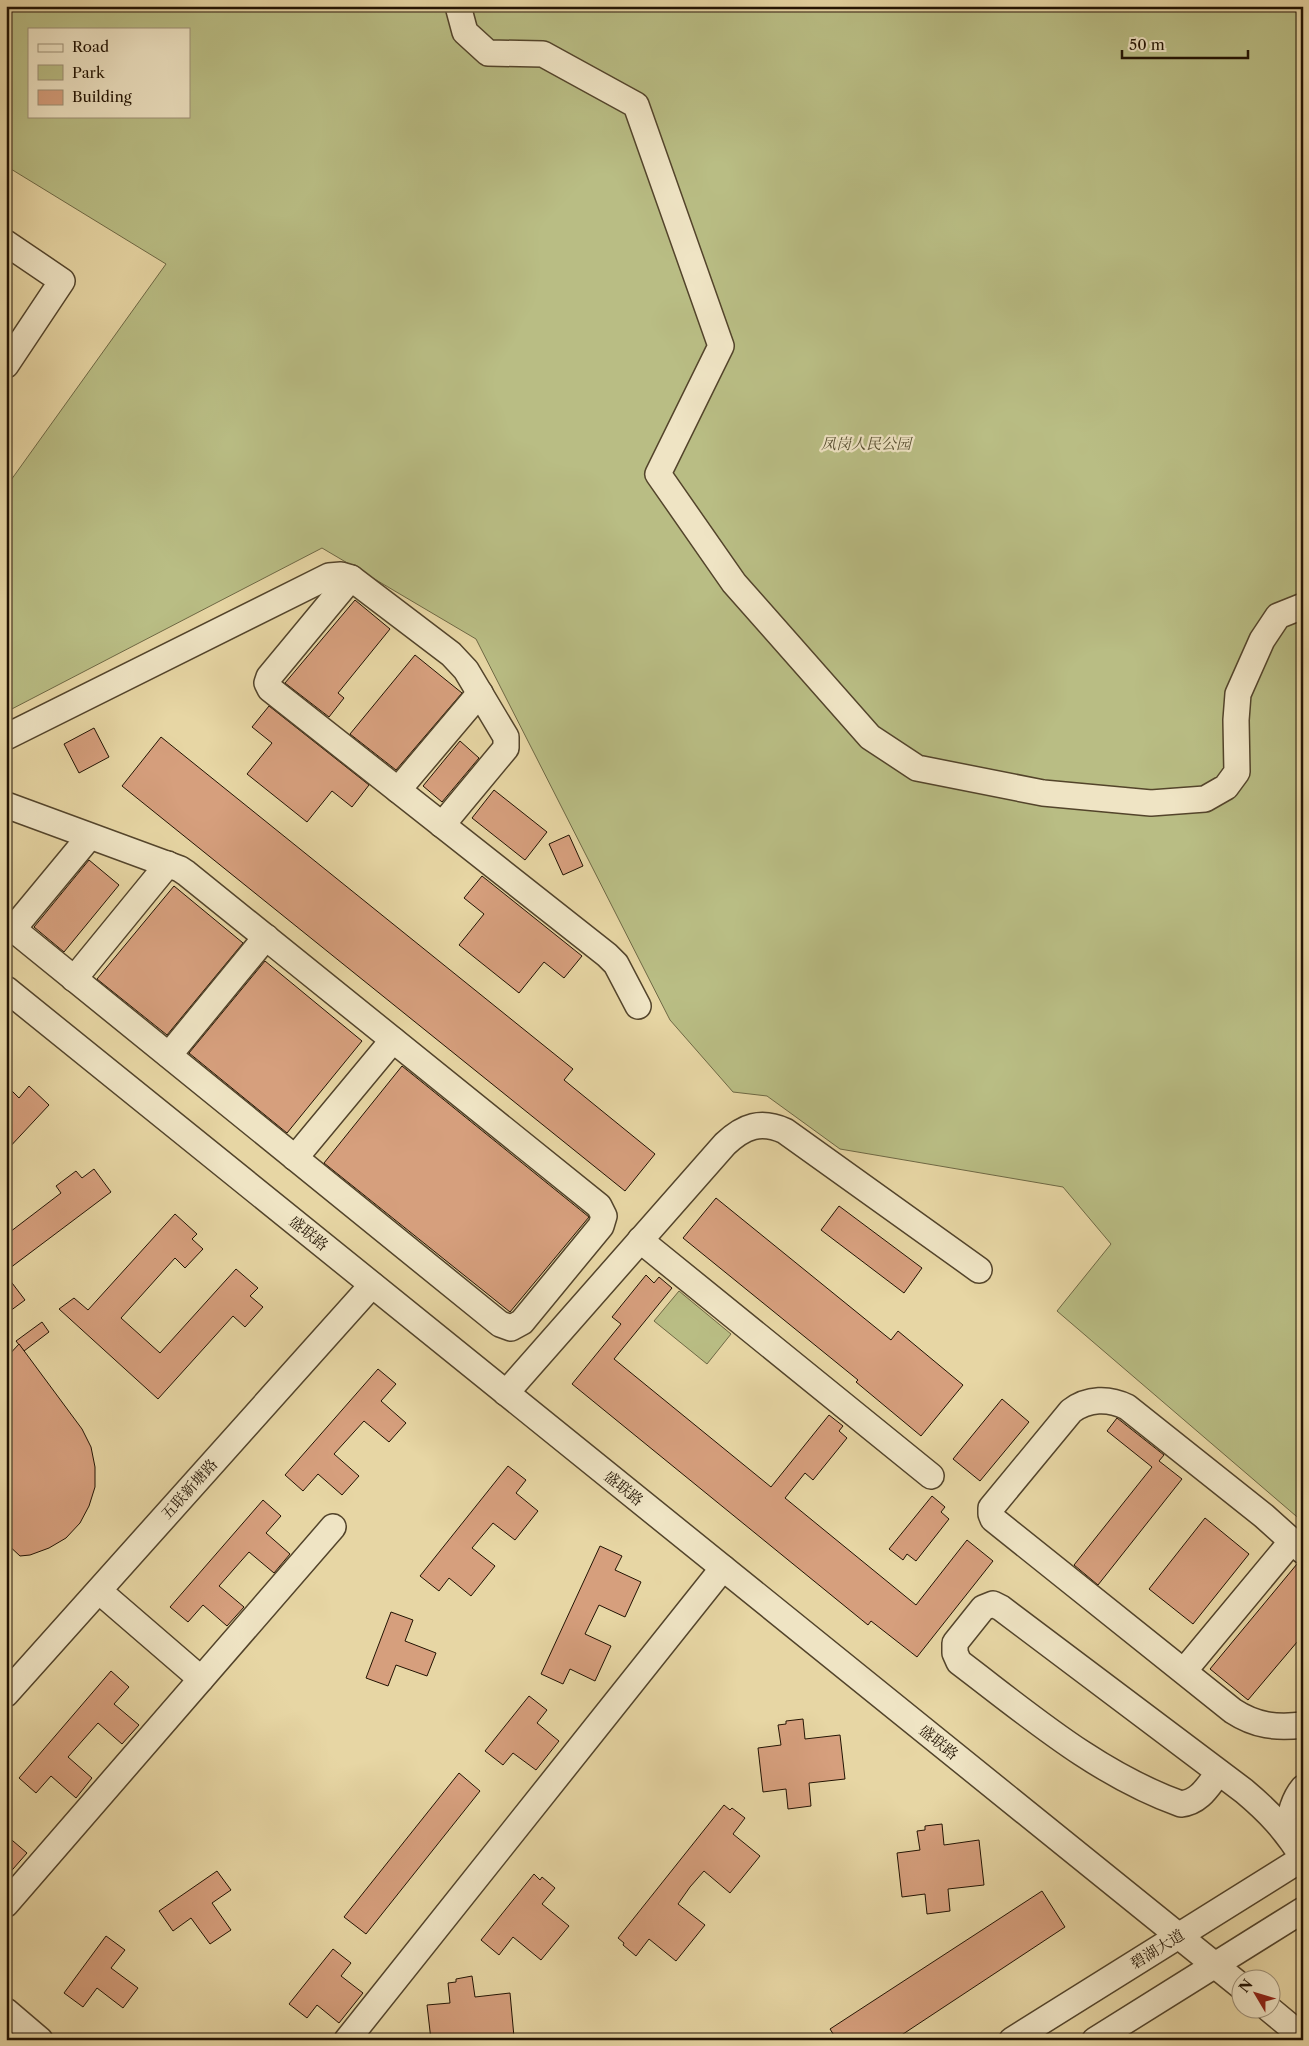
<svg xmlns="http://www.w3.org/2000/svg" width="1309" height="2046" font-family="'Libre Caslon Text','Noto Serif SC',serif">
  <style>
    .green { fill: #b9bd84; stroke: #6e6844; fill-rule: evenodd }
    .building { fill: #d69f7d; stroke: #221303 }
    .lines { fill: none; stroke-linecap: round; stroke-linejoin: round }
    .minor-casing { stroke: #53442b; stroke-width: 28 }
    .minor { stroke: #efe4c4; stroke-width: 25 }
    .labels { text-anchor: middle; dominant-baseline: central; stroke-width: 4.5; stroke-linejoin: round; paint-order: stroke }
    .park-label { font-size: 15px; font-style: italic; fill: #574e30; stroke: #efe4c4 }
    .street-label { font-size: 15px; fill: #221303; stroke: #efe4c4 }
  </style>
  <rect width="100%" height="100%" fill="#e7d6a4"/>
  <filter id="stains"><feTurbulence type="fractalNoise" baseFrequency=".004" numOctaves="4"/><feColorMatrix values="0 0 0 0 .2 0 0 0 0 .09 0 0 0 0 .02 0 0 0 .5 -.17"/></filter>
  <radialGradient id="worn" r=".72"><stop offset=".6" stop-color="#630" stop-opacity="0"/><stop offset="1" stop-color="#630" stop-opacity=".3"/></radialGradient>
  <!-- green -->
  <g class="green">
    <path d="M6 6H1303V1522L1057 1311 1111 1244 1063 1187 840 1149 767 1096 733 1092 670 1020 476 639 322 548 6 712V487L166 264 6 166ZM29 29H189V116H29Z"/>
    <path d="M679 1291 731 1334 707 1364 654 1321Z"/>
  </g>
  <!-- building -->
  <g class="building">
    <path d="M355 600 390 629 338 693 344 698 329 717 285 683Z"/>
    <path d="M415 655 462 693 396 770 350 734Z"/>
    <path d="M269 706 369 785 352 807 332 791 307 822 247 774 272 743 252 727Z"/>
    <path d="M94 728 109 757 79 773 64 744Z"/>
    <path d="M161 737 573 1069 564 1080 655 1154 625 1191 122 786Z"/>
    <path d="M460 741 479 758 442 802 423 786Z"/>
    <path d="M494 790 547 832 525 860 472 818Z"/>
    <path d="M569 835 583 866 563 875 549 844Z"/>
    <path d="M89 860 119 885 64 952 34 927Z"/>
    <path d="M482 876 582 956 564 978 544 962 519 993 459 945 484 914 464 898Z"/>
    <path d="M174 886 243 943 167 1035 97 979Z"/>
    <path d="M265 961 362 1041 287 1133 189 1053Z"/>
    <path d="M402 1066 589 1217 510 1312 324 1163Z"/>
    <path d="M29 1086 49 1105 6 1151V1098L12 1091 19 1098Z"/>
    <path d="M94 1169 111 1192 6 1271V1235L61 1193 56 1186 76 1171 82 1178Z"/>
    <path d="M716 1198 891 1340 898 1331 963 1385 921 1436 856 1382 858 1380 683 1238Z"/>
    <path d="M839 1206 922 1268 904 1293 821 1230Z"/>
    <path d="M175 1214 197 1234 192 1239 203 1249 185 1268 175 1258 121 1318 160 1353 236 1269 258 1288 250 1296 263 1307 245 1327 233 1316 158 1399 59 1309 74 1298 88 1310Z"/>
    <path d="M6 1275 25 1300 6 1314Z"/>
    <path d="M646 1275 654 1283 659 1277 672 1288 614 1359 771 1487 829 1415 843 1426 839 1431 847 1438 813 1480 805 1473 785 1498 916 1605 967 1540 993 1561 917 1657 871 1621 868 1625 572 1384 621 1324 612 1317Z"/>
    <path d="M42 1322 49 1332 24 1351 16 1341Z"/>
    <path d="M19 1344 82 1429 91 1447 95 1467V1487L89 1506 80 1523 66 1538 49 1548 30 1555 20 1556 6 1543V1358Z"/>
    <path d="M378 1369 396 1384 381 1401 406 1423 389 1442 364 1421 334 1454 359 1476 342 1495 318 1474 303 1491 285 1475Z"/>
    <path d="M1002 1399 1029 1422 980 1481 953 1459Z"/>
    <path d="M1117 1418 1164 1455 1159 1461 1182 1479 1098 1585 1074 1565 1152 1467 1107 1431Z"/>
    <path d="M508 1466 526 1480 516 1493 538 1511 515 1540 493 1523 472 1548 495 1566 471 1596 449 1578 439 1591 420 1576Z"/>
    <path d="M932 1496 945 1507 941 1512 949 1519 916 1561 907 1554 903 1560 889 1549Z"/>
    <path d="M263 1500 281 1516 266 1533 290 1554 274 1573 249 1552 219 1586 244 1607 227 1626 203 1605 188 1622 170 1607Z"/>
    <path d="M1205 1518 1249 1554 1193 1624 1149 1589Z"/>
    <path d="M600 1546 622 1556 615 1570 641 1582 625 1617 599 1605 585 1634 611 1646 595 1681 570 1669 563 1684 541 1674Z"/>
    <path d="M1297 1564 1303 1565V1635L1248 1700 1210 1669Z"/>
    <path d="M391 1612 413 1620 405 1641 436 1653 427 1676 396 1665 388 1686 366 1678Z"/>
    <path d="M111 1671 129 1687 114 1704 139 1725 122 1744 98 1723 68 1757 92 1778 76 1798 51 1776 36 1793 19 1778Z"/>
    <path d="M529 1696 547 1710 537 1723 559 1741 536 1770 513 1753 503 1765 485 1751Z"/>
    <path d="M803 1719 805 1739 840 1735 845 1779 809 1783 811 1806 788 1809 786 1789 763 1792 758 1748 781 1745 778 1725 786 1724V1721Z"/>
    <path d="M459 1773 480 1791 366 1934 344 1917Z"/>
    <path d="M724 1805 730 1810 732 1808 745 1818 733 1834 760 1856 730 1893 704 1871 690 1887 678 1904 705 1925 676 1961 649 1939 636 1956 623 1945 624 1943 618 1938Z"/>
    <path d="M942 1824 944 1845 979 1840 984 1885 948 1889 950 1911 927 1914 925 1894 902 1897 897 1853 920 1850 917 1831 925 1830V1826Z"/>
    <path d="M6 1835 27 1853 6 1877Z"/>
    <path d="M217 1871 231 1890 212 1903 231 1930 210 1944 191 1918 173 1931 159 1911Z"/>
    <path d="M534 1874 540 1880 542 1877 555 1888 542 1904 569 1926 541 1960 513 1937 499 1955 481 1940Z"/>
    <path d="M1042 1891 1065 1927 894 2040H837L830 2029Z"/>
    <path d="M106 1936 125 1950 111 1968 138 1988 123 2008 97 1988 83 2007 64 1993Z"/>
    <path d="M333 1949 351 1963 341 1976 363 1993 339 2023 317 2005 307 2018 289 2004Z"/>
    <path d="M472 1976 475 1997 510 1993 514 2037 501 2038V2036L471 2040H431L427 2005 450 2003 448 1983 456 1982V1979Z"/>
  </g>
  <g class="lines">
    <!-- minor casing -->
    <g class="minor-casing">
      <g id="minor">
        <path d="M458 6 465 32 488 53 543 54 636 105 721 346 658 474 734 583 870 737 917 768 1043 793 1151 803 1205 799 1226 787 1237 772 1236 720 1238 694 1262 640 1278 616 1303 606"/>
        <path d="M6 243 62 281 6 365"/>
        <path d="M351 578 269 677 267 683 270 689 607 955 616 964 638 1006"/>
        <path d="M6 737 329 576 341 575 351 578 451 654 466 670 506 737V748L442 825"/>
        <path d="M398 790 480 693"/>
        <path d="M6 805 180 869 186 873 599 1206 604 1216 601 1226 522 1322 511 1328 500 1324 13 929 90 836"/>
        <path d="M74 979 168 864"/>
        <path d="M6 989 1242 1987"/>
        <path d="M169 1055 266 937"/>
        <path d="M295 1158 393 1040"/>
        <path d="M640 1240 931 1476"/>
        <path d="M506 1393 725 1144C744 1126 761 1120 785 1131L979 1270"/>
        <path d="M1303 1551 1264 1516 1127 1407C1109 1398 1088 1398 1071 1411L991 1508V1514L993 1519 1233 1711C1256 1726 1276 1728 1303 1725"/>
        <path d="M99 1591 201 1679"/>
        <path d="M1184 1671 1292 1541"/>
        <path d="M6 1694 372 1285"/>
        <path d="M1219 1772C1208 1786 1200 1802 1181 1804 1097 1774 1029 1715 959 1662L955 1653V1643L983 1608 993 1604 1001 1608 1244 1791C1269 1812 1286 1830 1303 1858"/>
        <path d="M1288 1834C1289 1818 1292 1801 1303 1788"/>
        <path d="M6 1904 333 1527"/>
        <path d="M1268 2008 1303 2037"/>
        <path d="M6 2011 40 2040"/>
        <path d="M347 2040 723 1568"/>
        <path d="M1012 2040 1303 1858"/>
        <path d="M1095 2040 1303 1910"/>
      </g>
    </g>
    <!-- minor -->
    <use href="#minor" class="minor"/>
  </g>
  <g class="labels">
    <!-- park labels -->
    <g class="park-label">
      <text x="866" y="443">凤岗人民公园</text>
    </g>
    <!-- street labels -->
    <g class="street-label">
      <text transform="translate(309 1233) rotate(39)">盛联路</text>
      <text transform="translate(624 1488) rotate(39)">盛联路</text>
      <text transform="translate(189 1489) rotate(-48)">五联新塘路</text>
      <text transform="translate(939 1742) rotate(39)">盛联路</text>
      <text transform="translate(1157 1949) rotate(-32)">碧湖大道</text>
    </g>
  </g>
  <!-- margin -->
  <rect width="1309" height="2046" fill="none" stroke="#e7d6a4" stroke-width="25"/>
  <rect x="8" y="8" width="1294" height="2031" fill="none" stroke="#221303" stroke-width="2.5"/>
  <rect x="12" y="12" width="1284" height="2021" fill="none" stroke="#221303"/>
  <!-- legend -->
  <rect x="28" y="28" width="162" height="90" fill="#efe4c4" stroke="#9d9077"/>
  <rect x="38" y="44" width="25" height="8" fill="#efe4c4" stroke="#9d9077"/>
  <text x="72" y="52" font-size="15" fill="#221303">Road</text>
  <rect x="38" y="65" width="25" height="15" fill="#b9bd84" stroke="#9d9077"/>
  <text x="72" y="78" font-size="15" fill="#221303">Park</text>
  <rect x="38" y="90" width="25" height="15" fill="#d69f7d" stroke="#9d9077"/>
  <text x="72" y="102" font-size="15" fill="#221303">Building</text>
  <!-- north arrow -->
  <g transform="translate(1256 1994) rotate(308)"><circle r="24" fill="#efe4c4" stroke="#9d9077"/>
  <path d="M0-4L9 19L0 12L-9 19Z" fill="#8f2418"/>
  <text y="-8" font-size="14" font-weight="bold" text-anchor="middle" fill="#221303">N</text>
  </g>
  <!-- scale -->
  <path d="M1122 50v8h126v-8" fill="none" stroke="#221303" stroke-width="2.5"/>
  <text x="1129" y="50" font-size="15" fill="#221303" stroke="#efe4c4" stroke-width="4" paint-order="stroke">50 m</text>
  <rect width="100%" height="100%" filter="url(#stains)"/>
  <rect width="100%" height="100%" fill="url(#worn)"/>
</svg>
